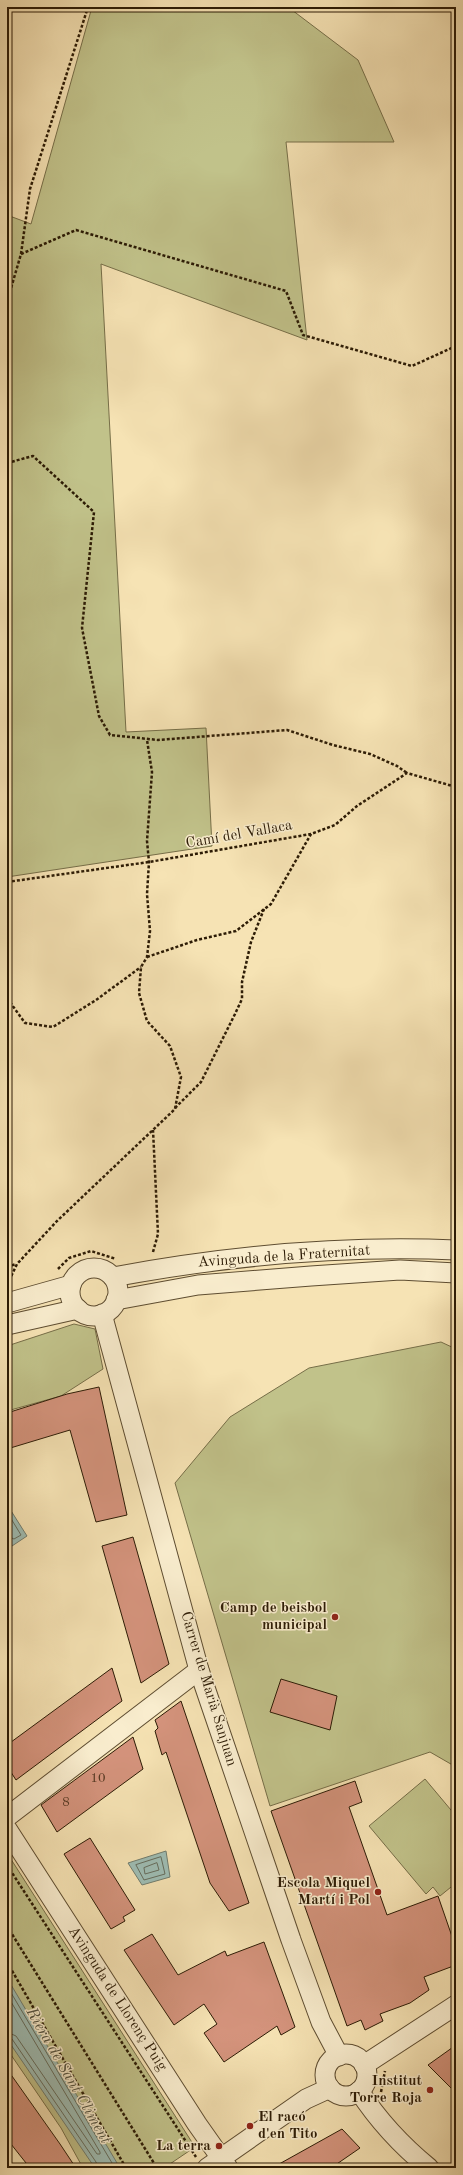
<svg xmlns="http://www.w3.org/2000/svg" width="463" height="2175" font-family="'Old Standard TT',serif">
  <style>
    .green { fill: #c1c28a; stroke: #766e48 }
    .water { fill: #9ebdb4; stroke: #707c6e }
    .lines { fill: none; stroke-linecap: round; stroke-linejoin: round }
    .shore { stroke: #656c5c; stroke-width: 1 }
    .building { fill: #d4937c; stroke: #2c1b05 }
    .minor-casing { stroke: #5e4d31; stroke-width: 21 }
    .path { stroke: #2c1b05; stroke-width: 2.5; stroke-dasharray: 3 2; stroke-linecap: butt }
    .minor { stroke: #f9edce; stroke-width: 19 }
    .poi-dot { fill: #8f2418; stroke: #f9edce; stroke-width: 1.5 }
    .labels { text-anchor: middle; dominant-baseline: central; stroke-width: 3; stroke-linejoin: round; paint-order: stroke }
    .number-label { font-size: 13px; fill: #563923 }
    .street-label { font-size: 15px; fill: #2c1b05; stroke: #f9edce }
    .poi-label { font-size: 15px; font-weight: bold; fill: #2c1b05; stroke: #f9edce; text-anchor: end }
    .water-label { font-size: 16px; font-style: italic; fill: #545442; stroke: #f9edce }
  </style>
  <rect width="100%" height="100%" fill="#f6e3b4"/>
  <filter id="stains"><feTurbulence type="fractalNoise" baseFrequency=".005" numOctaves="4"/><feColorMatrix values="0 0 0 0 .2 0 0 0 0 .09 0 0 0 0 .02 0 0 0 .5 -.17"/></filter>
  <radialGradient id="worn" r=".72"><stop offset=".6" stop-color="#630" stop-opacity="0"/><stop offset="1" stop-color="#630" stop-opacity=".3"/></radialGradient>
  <!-- green -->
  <g class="green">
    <path d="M92 7H288L358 60 394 142H286L307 340 101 264 126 732 206 728 212 846 7 877V215L31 224Z"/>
    <path d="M74 1324 95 1329 103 1369 61 1396 7 1411V1346Z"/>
    <path d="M441 1342 456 1349V1767L430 1752 270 1806 175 1483 230 1417 309 1368Z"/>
    <path d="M425 1779 456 1816V1883L440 1896 433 1887 426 1894 369 1826Z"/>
    <path d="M7 1853 195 2147 164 2168H83L61 2128 7 2049Z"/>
  </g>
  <!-- water -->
  <g class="water">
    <path d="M8 1506 27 1536 12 1546 7 1537Z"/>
    <path d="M166 1851 170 1877 142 1885 128 1863Z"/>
    <path d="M7 1978 120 2168H95L7 2039Z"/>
  </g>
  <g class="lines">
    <!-- shore -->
    <g class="shore">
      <path d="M7 1512 21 1535 14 1539 7 1536"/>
      <path d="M161 1857 165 1874 144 1880 136 1865Z"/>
      <path d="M157 1863 159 1870 145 1874 144 1868Z"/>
      <path d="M7 1986 115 2168"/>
      <path d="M7 1995 100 2152V2154H97L16 2036 7 2032"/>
      <path d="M7 2037 12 2039 96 2162 98 2168"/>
    </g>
  </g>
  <!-- building -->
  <g class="building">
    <path d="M99 1387 127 1515 96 1522 70 1430 7 1449V1413L67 1394Z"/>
    <path d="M133 1537 169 1664 141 1683 102 1546Z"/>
    <path d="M112 1668 122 1701 16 1780 7 1766V1745Z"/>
    <path d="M281 1679 337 1696 330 1730 270 1712Z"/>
    <path d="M181 1701 249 1903 229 1911 210 1883 166 1752 162 1755 155 1731 158 1728 155 1720Z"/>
    <path d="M133 1737 143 1769 57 1832 41 1805Z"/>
    <path d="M355 1781 362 1802 349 1807 387 1915 438 1896 456 1948V1965L424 1977 429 1990 410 2003 380 2014 383 2021 365 2030 361 2020 347 2026 271 1811Z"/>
    <path d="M90 1838 135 1910 123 1917 125 1921 111 1929 64 1854Z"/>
    <path d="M152 1934 178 1975 225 1951 227 1956 264 1942 295 2027 281 2035 277 2026 224 2062 204 2033 217 2024 204 2004 174 2025 124 1950Z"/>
    <path d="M456 2045V2093L428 2065Z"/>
    <path d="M7 2069 60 2144 76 2168H30L7 2139Z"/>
    <path d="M342 2129 360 2148 331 2168H272Z"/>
  </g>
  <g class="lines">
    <!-- minor casing -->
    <g class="minor-casing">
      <g id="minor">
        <circle cx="94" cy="1292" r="24"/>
        <path d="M113 1277C226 1256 342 1245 456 1250"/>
        <path d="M116 1300 198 1285 311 1276 400 1270 456 1273"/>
        <path d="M7 1303 71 1285"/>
        <path d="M102 1314 199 1670 291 1940 321 2022 339 2056"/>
        <path d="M7 1325 78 1309"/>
        <path d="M7 1817 199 1670"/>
        <path d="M7 1829 197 2124 228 2168"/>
        <circle cx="346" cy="2075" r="21"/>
        <path d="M364 2065 456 2005"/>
        <path d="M359 2091C378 2120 402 2146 429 2168"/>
        <path d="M207 2168 306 2099 330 2088"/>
      </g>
    </g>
    <!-- path -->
    <g class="path">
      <path d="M21 254 76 230 286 291 303 335 412 366 456 346"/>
      <path d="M7 302 21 254 30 189 88 7"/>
      <path d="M7 463 33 456 94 512 82 628 99 716 110 735 158 740 287 730 333 745 370 754 397 766 407 773"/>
      <path d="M7 882 149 862 311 834 335 825 357 806 407 773 456 787"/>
      <path d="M147 957 197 940 236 931 271 904 311 834"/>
      <path d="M7 998 25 1023 53 1027 96 1000 141 967"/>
      <path d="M175 1108 201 1082 235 1014 242 999V982L251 942 264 909"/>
      <path d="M153 1252 158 1234 153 1130"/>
      <path d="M7 1267 16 1264"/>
      <path d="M58 1269 69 1258 91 1251 116 1259"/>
      <path d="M7 1285 17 1264 57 1221 175 1109 181 1077 170 1046 147 1021 139 993 141 967 147 957 150 931 147 894 149 862 147 841 152 772 147 740"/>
      <path d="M7 1865 196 2157"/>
      <path d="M7 1926 157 2168"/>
      <path d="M7 1962 126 2168"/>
      <path d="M381 2092 385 2071"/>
    </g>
    <!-- minor -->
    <use href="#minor" class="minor"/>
  </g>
  <!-- markers -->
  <g class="poi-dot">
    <circle cx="335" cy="1617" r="4"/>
    <circle cx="378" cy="1892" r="4"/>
    <circle cx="430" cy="2090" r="4"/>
    <circle cx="250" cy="2126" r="4"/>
    <circle cx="219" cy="2146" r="4"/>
  </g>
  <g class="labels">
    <!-- number labels -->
    <g class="number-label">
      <text x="98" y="1778">10</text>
      <text x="66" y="1802">8</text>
    </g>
    <!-- street labels -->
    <g class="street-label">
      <text transform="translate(239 835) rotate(-10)">Camí del Vallaca</text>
      <text transform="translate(284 1257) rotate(-4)">Avinguda de la Fraternitat</text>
      <text transform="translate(208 1689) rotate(73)">Carrer de Marià Sanjuan</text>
      <text transform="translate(117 1999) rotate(57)">Avinguda de Llorenç Puig</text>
    </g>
    <!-- poi labels -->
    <g class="poi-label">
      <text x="327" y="1608">Camp de beisbol<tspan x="327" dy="17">municipal</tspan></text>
      <text x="370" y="1883">Escola Miquel<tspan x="370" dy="17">Martí i Pol</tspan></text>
      <text x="422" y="2081">Institut<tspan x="422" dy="17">Torre Roja</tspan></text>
      <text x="258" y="2117" text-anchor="start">El racó<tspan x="258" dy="17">d'en Tito</tspan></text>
      <text x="211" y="2146">La terra</text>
    </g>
    <!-- water labels -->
    <g class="water-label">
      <text transform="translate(68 2076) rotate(60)">Riera de Sant Climent</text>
    </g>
  </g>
  <!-- margin -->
  <rect width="463" height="2175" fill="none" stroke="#f6e3b4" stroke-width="24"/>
  <rect x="8" y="8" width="447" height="2159" fill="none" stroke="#2c1b05" stroke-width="2"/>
  <rect x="12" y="12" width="439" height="2151" fill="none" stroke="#2c1b05"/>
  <rect width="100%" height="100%" filter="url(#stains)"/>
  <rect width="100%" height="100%" fill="url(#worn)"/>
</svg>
